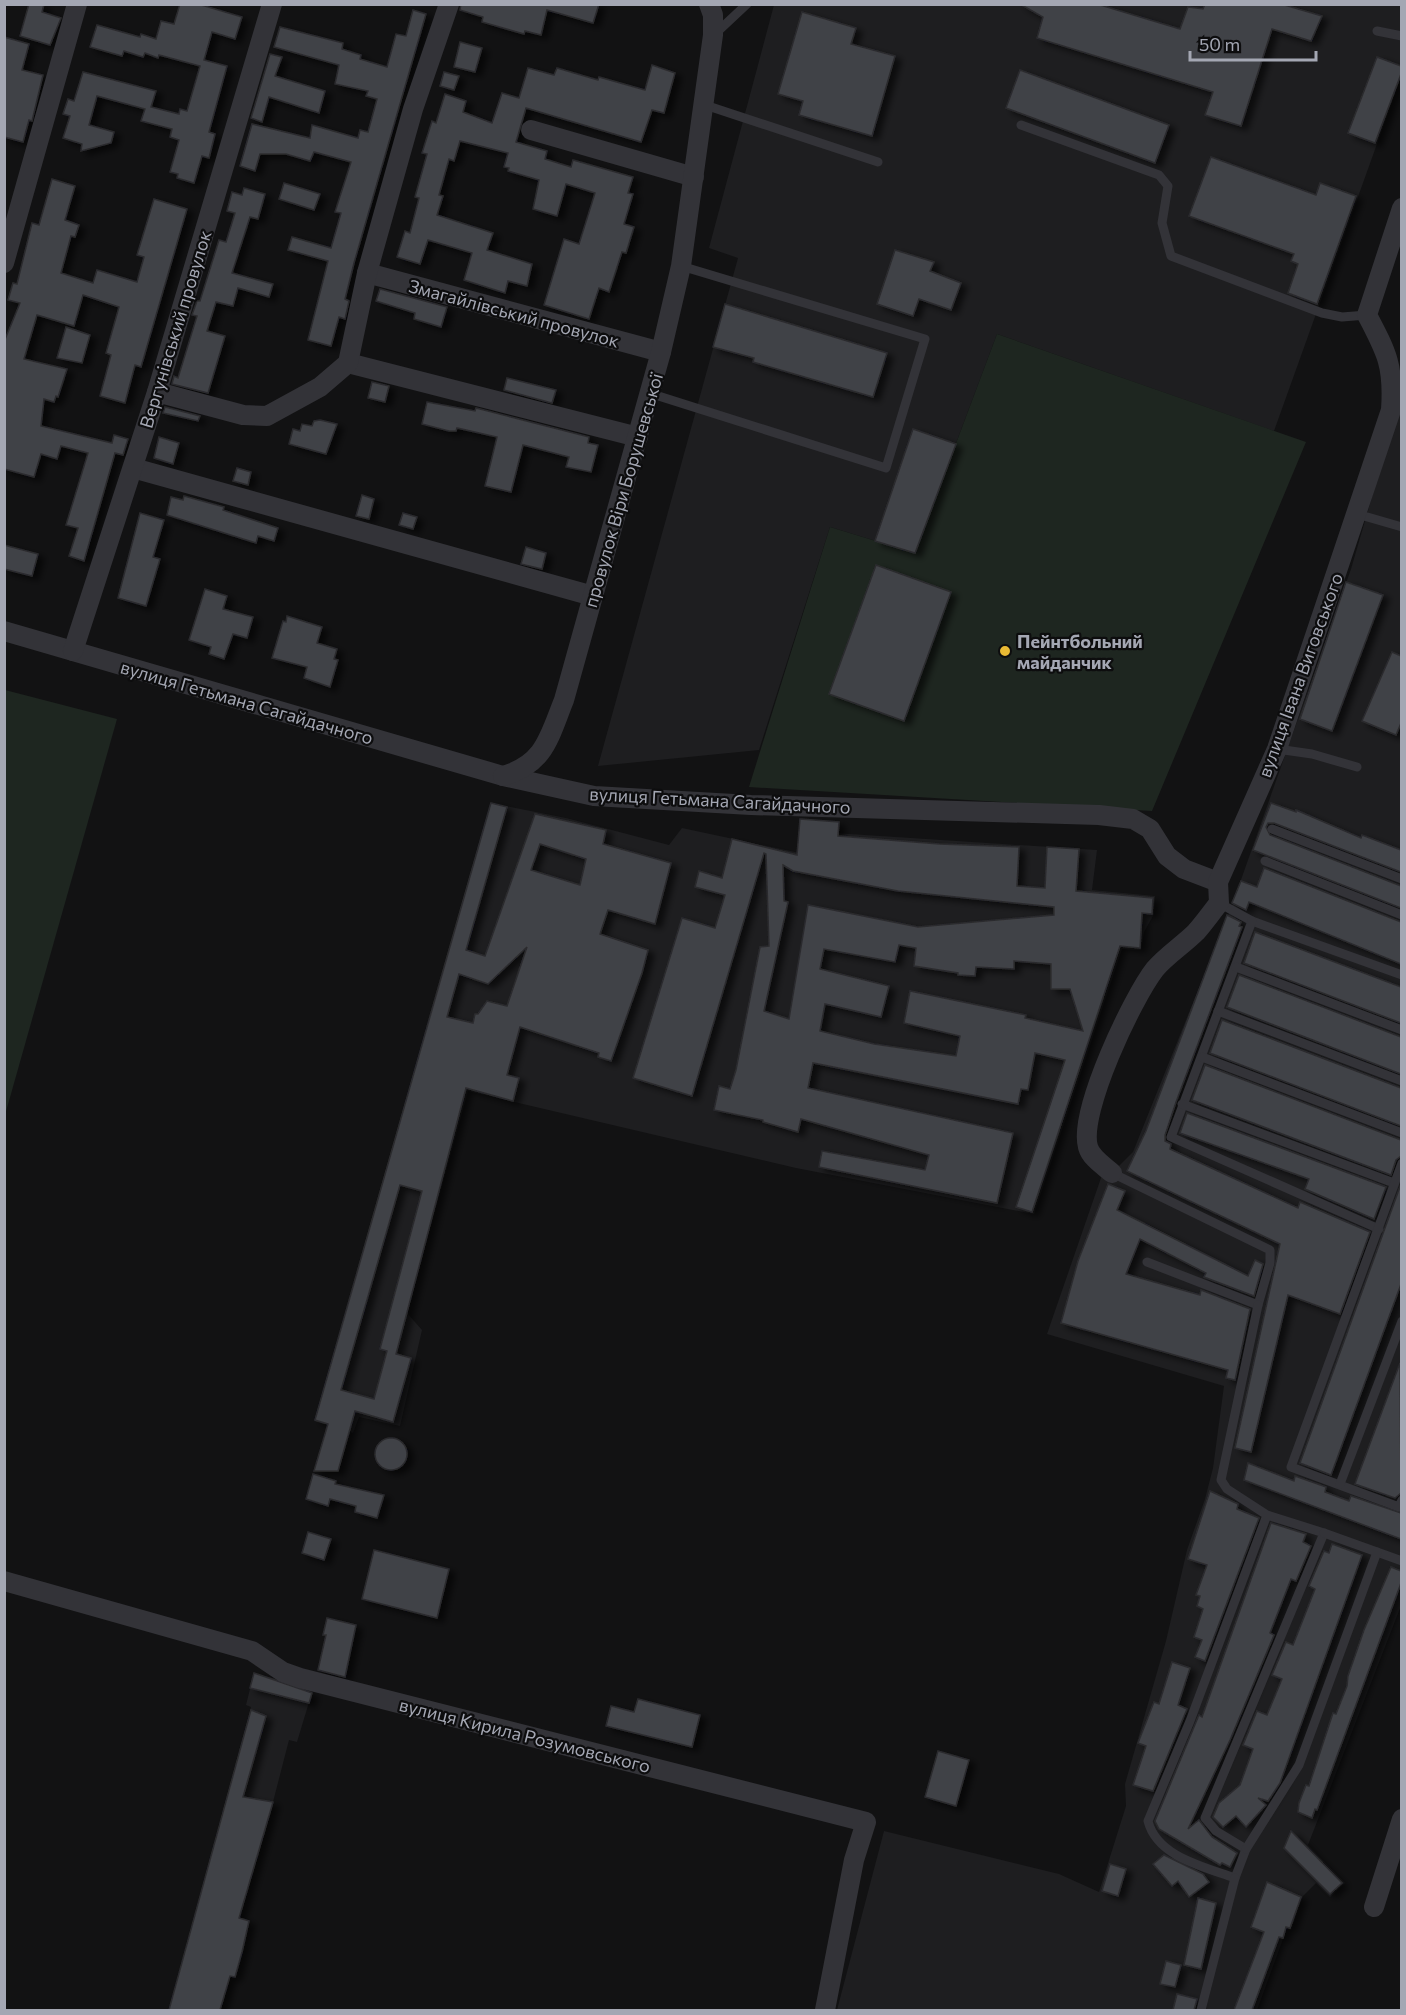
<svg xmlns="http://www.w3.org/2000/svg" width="1406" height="2015" font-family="Commissioner,sans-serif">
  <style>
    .built { fill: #1e1e20 }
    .green { fill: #1e2620 }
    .building { fill: #414246; stroke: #2c2c2f; stroke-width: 1.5; fill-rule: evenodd; filter: url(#shadow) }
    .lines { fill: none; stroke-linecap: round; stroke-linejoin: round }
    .lane { stroke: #333338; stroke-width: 9 }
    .street { stroke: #333338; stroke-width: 20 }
    .poi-dot { fill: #e9ba34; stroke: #0d0d0e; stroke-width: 2 }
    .labels { text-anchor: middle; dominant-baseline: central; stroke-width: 4.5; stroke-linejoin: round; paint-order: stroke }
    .street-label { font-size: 18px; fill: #a4a7b3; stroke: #0d0d0e }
    .poi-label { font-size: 18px; font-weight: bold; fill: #a4a7b3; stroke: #0d0d0e; text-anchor: start }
  </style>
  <defs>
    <filter id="shadow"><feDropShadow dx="6" dy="4" stdDeviation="3" flood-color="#0009"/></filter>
  </defs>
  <rect width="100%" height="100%" fill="#121213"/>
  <!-- built -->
  <g class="built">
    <path d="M774 5H1401V77L1274 431 997 334 915 553 830 527 759 750 598 766 738 258 709 248Z"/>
    <path d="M1401 409 1402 1603 1308 1845 1345 1883 1330 1897 1316 1883 1303 1896 1291 1930 1287 1928 1257 2010H837L884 1831 1059 1874 1099 1892 1126 1806 1125 1784 1166 1641 1187 1550 1205 1499 1213 1468 1224 1386 1047 1334 1102 1175 1112 1173 1133 1152 1231 908 1351 569 1390 435Z"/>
    <path d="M490 803 566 818 669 845 682 828 828 859 834 833 1097 850 1092 890 1155 896 1154 914 1144 932 1141 950 1122 949 1034 1214 796 1168 468 1091 407 1313 422 1330 400 1426 359 1417 353 1433 314 1421Z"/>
    <path d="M254 1673 313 1689 297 1742 289 1740 265 1833 239 1918 249 1921 235 1977 230 1976 221 2010H169L251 1707 246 1705Z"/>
  </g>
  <!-- green -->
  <g class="green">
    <path d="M997 334 1306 442 1152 811 749 787 830 527 915 553Z"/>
    <path d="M5 690 117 719 5 1115 4 690Z"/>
  </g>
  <!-- building -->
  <g class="building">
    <path d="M29 4H44L42 12 61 18 50 45 20 36Z"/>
    <path d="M180 4H198L242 17 235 39 212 32 204 60 227 66 209 132 215 134 209 158 202 156 194 183 177 178 178 174 170 172 179 140 170 137 172 129 141 121 145 109 97 96 89 125 114 132 111 143 81 151 82 144 63 138 70 116 63 114 68 99 74 101 83 72 156 91 151 107 179 114 180 109 187 111 200 66 159 55 158 58 145 53 143 57 124 51 122 56 90 47 97 25 140 37 141 34 156 39 161 21 174 24Z"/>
    <path d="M461 4H599L593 23 547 10 541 35 525 31 524 34 482 22 483 17 460 10Z"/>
    <path d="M1020 4H1097L1180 29 1188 7 1203 9 1205 4H1281L1322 16 1311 41 1272 29 1241 126 1205 115 1213 92 1037 38 1043 17Z"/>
    <path d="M413 10 426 14 354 263 345 299 349 301 345 319 339 317 331 346 308 340 328 261 288 250 292 237 331 248 341 213 335 212 351 162 314 152 310 161 286 154H260L255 171 240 166 252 124 310 138 312 125 358 138 360 130 368 132 377 99 366 96 368 91 335 84 339 65 274 47 280 27 343 43 342 49 361 55 360 59 387 67 396 34 406 36Z"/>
    <path d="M802 12 856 28 851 44 895 56 872 136 799 115 803 101 778 94Z"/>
    <path d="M4 37 29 44 22 70 43 75 32 121 29 120 23 142 4 137Z"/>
    <path d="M460 42 482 48 475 72 454 67Z"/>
    <path d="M270 54 282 57 275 76 325 91 319 113 269 97 262 122 251 118Z"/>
    <path d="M1377 57 1401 66V74L1375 143 1348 133Z"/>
    <path d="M652 65 675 73 664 113 652 110 641 142 526 108 516 142 547 151 545 159 571 167 573 160 633 177 628 193 633 194 624 224 634 227 626 253 622 252 609 292 599 288 589 319 544 305 564 239 579 244 595 193 566 184 557 216 533 209 539 180 508 171 509 168 504 167 508 153 460 141 454 161 449 159 439 195 443 196 437 215 493 233 487 250 532 264 527 286 508 281 505 293 464 280 472 253 428 240 420 264 397 257 405 231 410 233 419 198 415 197 427 154 422 153 432 121 436 123 445 94 466 101 463 112 492 123 502 93 519 98 528 68 554 75 557 68 598 80 599 77 645 90Z"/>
    <path d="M1020 70 1169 125 1155 163 1006 108Z"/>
    <path d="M444 72 459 76 454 90 440 86Z"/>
    <path d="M1211 157 1316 195 1320 183 1356 196 1317 304 1288 293 1298 264 1291 261 1294 254 1189 216Z"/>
    <path d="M52 179 75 186 65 220 79 225 75 237 71 236 61 273 93 283 97 270 137 282 144 257 137 255 154 199 187 209 141 367 135 365 125 403 100 396 111 355 106 353 119 307 83 295 74 326 37 315 24 359 67 369 58 397 56 396 54 402 44 399 41 426 112 443 114 435 128 439 123 455 115 453 84 561 69 556 78 528 66 525 88 453 61 446 57 459 41 454 34 477 4 469V342L20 303 8 300 13 283 17 284 32 223 39 225Z"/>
    <path d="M284 183 320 194 314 210 279 199Z"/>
    <path d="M244 188 265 194 258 219 250 217 232 273 273 284 269 297 238 288 233 306 216 302 207 331 225 336 208 393 172 384 174 376 178 378 197 316 192 315 197 301H200L219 240 226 242 235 213 227 211 232 192 242 195Z"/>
    <path d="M895 250 934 262 930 271 961 283 951 310 919 299 913 316 877 304Z"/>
    <path d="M380 289 447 307 441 327 414 319 415 313 376 301Z"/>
    <path d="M725 304 887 353 873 397 753 362 754 358 713 347Z"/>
    <path d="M66 327 90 335 82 363 57 358Z"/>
    <path d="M507 378 556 390 552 403 504 390Z"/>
    <path d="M372 382 389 386 385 402 368 398Z"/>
    <path d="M427 402 475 411 476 408 589 437 588 443 598 445 591 472 566 467 569 457 523 445 511 492 485 486 497 437 457 428 456 431H449L422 424Z"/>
    <path d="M165 407 200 416 198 421 163 413Z"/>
    <path d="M320 420 337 424 326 454 289 444 293 429 300 431 302 424 312 426 314 421Z"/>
    <path d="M913 429 956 444 915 553 875 541Z"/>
    <path d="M159 437 179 443 173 464 154 458Z"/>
    <path d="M237 468 251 472 248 485 233 481Z"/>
    <path d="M362 495 374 499 369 519 356 516Z"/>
    <path d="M184 496 224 507 223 510 278 528 274 541 258 536 256 543 167 515 171 497 183 500Z"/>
    <path d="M140 513 164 520 153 557 160 559 146 606 118 598Z"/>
    <path d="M403 513 417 517 413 529 399 525Z"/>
    <path d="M4 545 38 554 32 576 4 569Z"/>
    <path d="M526 547 546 553 542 569 521 564Z"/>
    <path d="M876 565 951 592 904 721 829 694Z"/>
    <path d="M1346 582 1383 595 1332 731 1300 719Z"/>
    <path d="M205 589 227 596 223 609 253 617 247 638 233 634 224 659 209 654 211 647 189 640Z"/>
    <path d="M287 616 322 627 317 643 337 649 334 659 338 660 330 687 304 678 307 667 272 658 283 621 286 622Z"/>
    <path d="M1392 652 1401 656V723L1396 735 1362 721Z"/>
    <path d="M491 803 507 807 466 950 485 956 535 814 606 830 603 844 671 863 655 924 608 910 600 934 648 950 642 973 611 1061 598 1057 599 1053 520 1027 507 1075 519 1078 513 1101 466 1088 396 1354 411 1358 393 1422 355 1411 338 1471H314L328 1424 315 1420ZM540 844 586 859 580 885 531 870ZM527 947 507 1006 487 1001 478 1014H475L473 1023 447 1017 459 974 488 984ZM400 1185 422 1191 380 1349 387 1351 374 1399 341 1390Z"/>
    <path d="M1271 803 1296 812V810L1361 838 1362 835 1401 850V872L1274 823H1268L1266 827 1270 835 1401 886V908L1253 850Z"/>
    <path d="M800 819 839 822 838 836 939 844 1019 847 1017 886 1045 888 1047 847 1079 849 1076 891 1153 898 1152 914 1142 913 1140 948 1120 946 1032 1212 1016 1207 1065 1060 1035 1053 1028 1090 1021 1089 1018 1104 813 1063 808 1088 1013 1133 997 1203 819 1167 822 1151 925 1170 929 1155 801 1119 798 1132 763 1122V1120L714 1110 719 1086 730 1089 736 1070 760 947 769 946 766 854 764 853 692 1096 633 1078 682 918 715 928 725 895 695 887 699 871 722 878 732 839 797 855ZM783 865 793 871 898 891 1054 907V915L918 927 808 905 789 1019 764 1011 788 902 784 901ZM899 945 916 948 914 966 958 973V975L975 976 976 967 1014 969V961L1051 964V989H1070L1083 1031 1025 1018 1026 1015 910 991 904 1023 960 1036 956 1056 874 1044 820 1031 825 1004 881 1017 889 986 820 969 824 949 895 962Z"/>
    <path d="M1264 868 1401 922V964L1249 902 1246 910 1232 903 1241 881 1257 887Z"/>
    <path d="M1227 915 1241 922 1239 926 1242 927 1176 1102 1165 1135V1141L1171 1144 1170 1149 1298 1208 1300 1202 1370 1232 1340 1314 1288 1295 1251 1452 1235 1448 1280 1244 1127 1171 1146 1131Z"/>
    <path d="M1255 932 1401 987V1023L1244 963Z"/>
    <path d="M1239 975 1401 1037V1074L1227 1007Z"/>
    <path d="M1222 1020 1401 1088V1126L1210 1053Z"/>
    <path d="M1205 1065 1401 1140V1156L1396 1160 1391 1175 1192 1100Z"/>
    <path d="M1187 1113 1386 1187 1374 1219 1305 1189 1309 1179 1180 1133Z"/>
    <path d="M1108 1184 1125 1191 1117 1210 1248 1276 1255 1260 1263 1264 1254 1296 1204 1277 1206 1273 1140 1239 1126 1274 1200 1295 1201 1290 1250 1309 1235 1380 1226 1378 1228 1370 1061 1323 1078 1261Z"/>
    <path d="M1401 1184V1284L1331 1475 1300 1463Z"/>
    <path d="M1400 1363 1401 1493 1395 1498 1355 1484Z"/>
    <circle cx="391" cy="1454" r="16"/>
    <path d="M1248 1463 1294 1481 1295 1476 1326 1487 1325 1492 1349 1501 1351 1496 1401 1513V1539L1244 1480Z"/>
    <path d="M313 1474 336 1481 335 1484 384 1495 377 1518 355 1512 356 1506 330 1499 328 1506 306 1499Z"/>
    <path d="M1210 1491 1238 1504 1237 1509 1259 1518 1205 1661 1195 1657 1202 1640 1194 1637 1203 1609 1197 1606 1200 1596 1196 1595 1207 1565 1188 1559Z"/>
    <path d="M1271 1523 1306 1534 1303 1542 1311 1546 1296 1581 1291 1579 1270 1633 1274 1635 1230 1740 1188 1829 1199 1820 1212 1837 1237 1853 1230 1867 1222 1863 1220 1865 1159 1829 1155 1821 1199 1715 1202 1717Z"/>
    <path d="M308 1532 331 1539 324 1560 302 1553Z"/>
    <path d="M1332 1544 1362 1555 1280 1783 1268 1801 1258 1798 1266 1805 1246 1827 1236 1816 1223 1827 1213 1817 1219 1803 1240 1785 1253 1749 1243 1745 1257 1711 1267 1715 1282 1679 1272 1675 1286 1642 1293 1645 1315 1589 1309 1586 1324 1551 1329 1553Z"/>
    <path d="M374 1550 449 1569 437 1618 362 1599Z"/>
    <path d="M1391 1567 1401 1571V1583L1317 1810 1315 1809 1312 1818 1298 1812 1299 1803 1306 1785 1309 1786 1333 1713 1336 1714 1347 1686 1348 1676 1364 1630Z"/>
    <path d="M327 1618 356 1625 345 1677 318 1670 326 1635H323Z"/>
    <path d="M1172 1662 1190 1668 1178 1705 1187 1709 1153 1791 1133 1785 1146 1746 1138 1743 1154 1702 1159 1704Z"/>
    <path d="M254 1673 312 1693 309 1703 250 1688Z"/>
    <path d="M638 1699 700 1715 692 1747 606 1726 611 1706 634 1712Z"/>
    <path d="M251 1710 266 1716 243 1797 273 1802 239 1918 249 1921 242 1952 235 1977 230 1976 220 2010H169Z"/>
    <path d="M938 1751 969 1760 956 1806 925 1797Z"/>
    <path d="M1291 1831 1342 1883 1330 1894 1284 1848Z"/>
    <path d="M1164 1855 1203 1874 1209 1882 1189 1897 1178 1881 1172 1886 1153 1864Z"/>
    <path d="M1110 1864 1126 1869 1118 1896 1102 1891Z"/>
    <path d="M1267 1882 1301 1897 1290 1928 1286 1927 1283 1938 1279 1937 1252 2010H1234L1264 1932 1251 1927Z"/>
    <path d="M1198 1898 1216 1903 1201 1969 1184 1965Z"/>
    <path d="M1166 1961 1181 1965 1175 1987 1160 1984Z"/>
    <path d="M1177 1994 1197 1999 1194 2010H1173Z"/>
  </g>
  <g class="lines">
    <!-- lane -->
    <g class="lane">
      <path d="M1377 31 1402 36"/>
      <path d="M715 34 747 4"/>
      <path d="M705 105 878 162"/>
      <path d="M1021 125 1159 175 1168 186 1162 223 1171 256 1322 313 1342 317 1367 315"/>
      <path d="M649 393 886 468 925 339 681 266"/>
      <path d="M1357 514 1402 527"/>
      <path d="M1277 749 1312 754 1357 767"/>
      <path d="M1272 829 1402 879"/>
      <path d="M1265 861 1402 915"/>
      <path d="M1219 903 1252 921 1402 975"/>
      <path d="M1252 921 1171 1137 1379 1229"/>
      <path d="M1236 967 1402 1030"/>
      <path d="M1218 1011 1402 1081"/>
      <path d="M1202 1057 1402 1133"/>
      <path d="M1182 1104 1394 1183"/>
      <path d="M1402 1163 1291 1467 1399 1507 1402 1500"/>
      <path d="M1112 1173 1270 1250V1263L1258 1305 1147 1262"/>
      <path d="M1258 1305 1221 1480 1227 1489 1267 1515 1190 1721 1148 1821C1157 1857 1205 1867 1235 1878L1246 1849 1216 1831 1205 1818 1324 1533 1267 1515"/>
      <path d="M1340 1484 1402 1321"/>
      <path d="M1377 1552 1402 1561"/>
      <path d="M1246 1849 1299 1765 1377 1552 1324 1533"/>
      <path d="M1201 2010 1235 1878"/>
    </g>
    <!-- street -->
    <g class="street">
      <path d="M531 130 694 177"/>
      <path d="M4 263 77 4"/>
      <path d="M367 273 661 352"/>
      <path d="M348 363 638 437"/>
      <path d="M157 392 243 415 267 416 320 387 348 363 367 273 413 109 449 4"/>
      <path d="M133 468 593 596"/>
      <path d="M4 631 503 776 594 796 751 805 1099 815 1133 819 1150 829 1167 856 1184 869 1218 882"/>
      <path d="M73 651 157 392 272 4"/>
      <path d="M503 776C545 764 549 737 564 700L661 352 681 266 713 35V15L709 4"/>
      <path d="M1112 1173C1104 1166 1091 1158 1088 1147 1078 1112 1133 997 1155 969 1167 955 1183 945 1196 932 1204 923 1211 913 1219 903L1218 882 1277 749 1391 410C1394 366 1387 353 1367 315L1402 208"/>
      <path d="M4 1581 252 1651 283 1672 300 1678 866 1822 854 1860 825 2010"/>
      <path d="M1374 1907 1402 1819"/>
    </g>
  </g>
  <!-- markers -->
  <circle class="poi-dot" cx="1005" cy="651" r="6"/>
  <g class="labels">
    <!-- street labels -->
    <g class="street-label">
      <text transform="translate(514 313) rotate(15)">Змагайлівський провулок</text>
      <text transform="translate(175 329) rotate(-73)">Вергунівський провулок</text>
      <text transform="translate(623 490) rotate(-74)">провулок Віри Борушевської</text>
      <text transform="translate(1300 675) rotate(-70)">вулиця Івана Виговського</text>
      <text transform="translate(247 702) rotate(16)">вулиця Гетьмана Сагайдачного</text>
      <text transform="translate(720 800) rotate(3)">вулиця Гетьмана Сагайдачного</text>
      <text transform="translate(525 1735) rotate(14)">вулиця Кирила Розумовського</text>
    </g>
    <!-- poi labels -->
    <g class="poi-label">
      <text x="1017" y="641">Пейнтбольний<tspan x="1017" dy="21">майданчик</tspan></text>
    </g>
  </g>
  <!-- border -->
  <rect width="1406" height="2015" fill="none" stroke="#a4a7b3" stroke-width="12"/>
  <!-- scale -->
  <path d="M1190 51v9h126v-9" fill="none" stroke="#a4a7b3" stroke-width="3"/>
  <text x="1199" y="51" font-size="18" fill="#a4a7b3" stroke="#0d0d0e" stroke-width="4.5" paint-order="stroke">50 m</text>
</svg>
